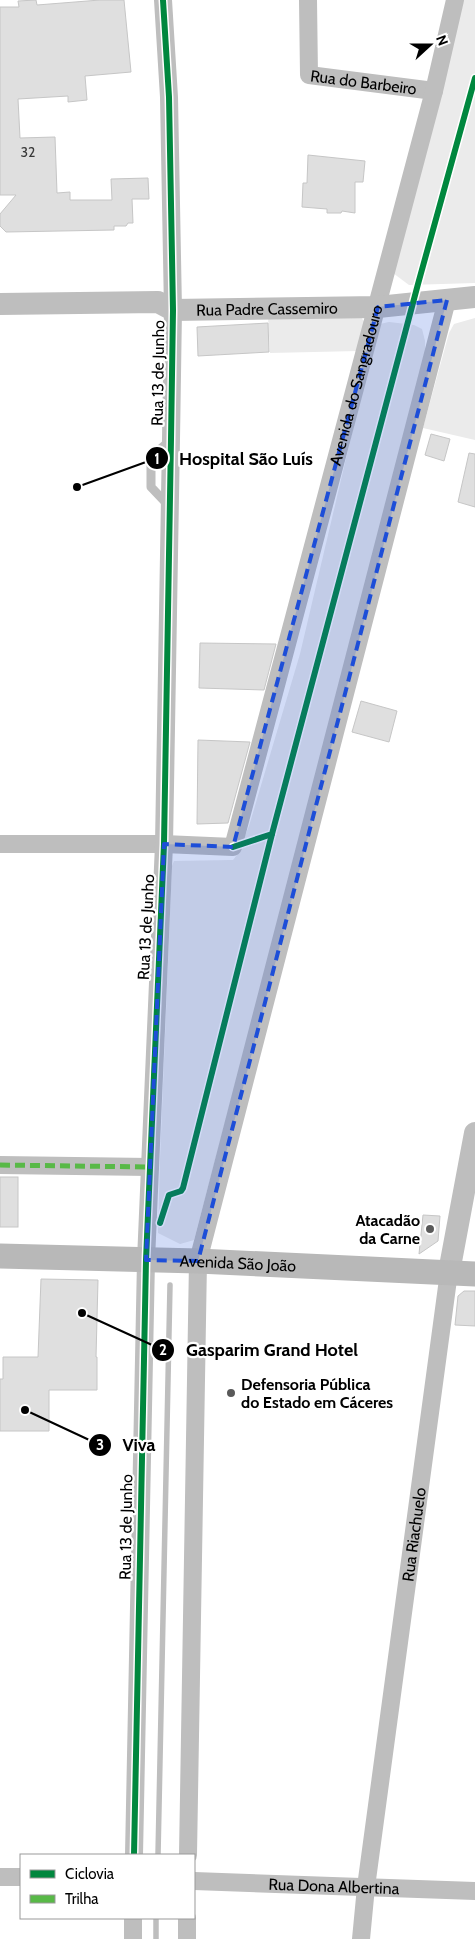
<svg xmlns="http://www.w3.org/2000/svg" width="475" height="1939" font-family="Cabin,sans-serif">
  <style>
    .green { fill: #ebebeb }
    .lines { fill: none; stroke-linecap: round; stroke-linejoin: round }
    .stream { stroke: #bebebe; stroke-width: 5.5 }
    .building { fill: #dfdfdf; stroke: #c6c6c6 }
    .service { stroke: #bebebe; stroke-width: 9 }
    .minor { stroke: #bebebe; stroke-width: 18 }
    .tertiary { stroke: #bebebe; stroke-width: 22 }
    .secondary { stroke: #b8b8b8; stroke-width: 25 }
    .quiet { stroke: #58b947; stroke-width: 5; stroke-dasharray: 10 5; stroke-linecap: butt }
    .cycleway-casing { stroke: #fff; stroke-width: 9 }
    .cycleway { stroke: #00873e; stroke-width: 6 }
    .marked { fill: #1d4ed8; fill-opacity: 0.2; stroke: #1d4ed8; stroke-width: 4; stroke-dasharray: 10 6; stroke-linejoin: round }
    .poi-dot { fill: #595959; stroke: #fff; stroke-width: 2 }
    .labels { text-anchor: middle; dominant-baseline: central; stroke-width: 4.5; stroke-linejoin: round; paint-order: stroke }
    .number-label { font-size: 14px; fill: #383838 }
    .street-label { font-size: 16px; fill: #000; stroke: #fff }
    .poi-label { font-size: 16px; font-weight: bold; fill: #000; stroke: #fff; text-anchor: end }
    .leader { fill: none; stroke: #000; stroke-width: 2 }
    .callout-dot { fill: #000; stroke: #fff; stroke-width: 2 }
    .mark-label { font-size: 15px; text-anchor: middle; font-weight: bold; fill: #fff }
    .callout-label { font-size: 18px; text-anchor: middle; font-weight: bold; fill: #000; stroke: #fff; stroke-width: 4.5; stroke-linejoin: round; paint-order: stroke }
  </style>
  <rect width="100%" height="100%" fill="#fff"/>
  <!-- green -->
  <g class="green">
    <path d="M464 0H475V283L409 285 393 273V270Z"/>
    <path d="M268 316 361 317 365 323 358 351 270 353Z"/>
    <path d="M475 318V440L423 428 449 333 454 324Z"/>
    <path d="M389 322 414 325 422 329 425 341V352L371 569 194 1240 180 1244 158 1233 160 1160 172 866 174 861 233 860 237 855 249 826 300 654 361 395 380 324Z"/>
  </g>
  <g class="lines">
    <!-- stream -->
    <g class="stream">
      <path d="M158 1855 170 1285"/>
      <path d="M156 1939V1918"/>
    </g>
  </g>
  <!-- building -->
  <g class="building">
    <path d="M36 0 37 5 100 0H124L131 72 85 76 87 100 68 102V96L18 99 20 138 55 137 57 193 70 192V200H112L111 179 148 178 149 199H132L133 223H128L126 226H114V230L6 232 0 226V214L16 195H0V7H19L18 1Z"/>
    <path d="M308 155 365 161 363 182H355V213L342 211 341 213H327V209L302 207 303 183H307Z"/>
    <path d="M268 323 269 352 198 356 197 327Z"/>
    <path d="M431 434 450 439 444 461 425 455Z"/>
    <path d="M469 453 475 454V507L458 502Z"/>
    <path d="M200 643 276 644 264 690 199 688Z"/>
    <path d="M361 701 397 711 389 742 352 732Z"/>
    <path d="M198 740 250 742 228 823 197 824Z"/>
    <rect x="0" y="1177" width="18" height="50"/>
    <path d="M423 1215 440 1216 438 1241 419 1254Z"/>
    <path d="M41 1279 98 1280 96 1357H97V1390H49V1431H0V1379H3V1357H38Z"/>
    <path d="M464 1291H475V1326L455 1325 458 1296Z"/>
  </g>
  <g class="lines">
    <!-- service -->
    <path class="service" d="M169 506 151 487V457L171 440"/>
    <!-- minor -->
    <g class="minor">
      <path id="s1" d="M308 0 309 75 434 91"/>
      <path id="s2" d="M0 844H164L233 847 434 91 455 0"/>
      <path d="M0 1165 150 1167"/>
      <path d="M134 1855 146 1260 164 844 171 439 173 310 169 97 163 0"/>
      <path d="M188 1855 198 1261 447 300"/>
      <path d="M0 1877H21"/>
      <path id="s3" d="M194 1881 475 1891"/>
      <path d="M133 1939V1918"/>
      <path d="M187 1939V1918"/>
      <path id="s4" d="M361 1939 366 1887 449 1272"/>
    </g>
    <!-- tertiary -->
    <g class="tertiary">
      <path id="s5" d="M0 304 158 302 173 310 378 307 475 297"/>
      <path d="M449 1272 475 1133"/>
    </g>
    <!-- secondary -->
    <path class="secondary" id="s6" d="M0 1256 198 1261 475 1274"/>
    <!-- quiet -->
    <path class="quiet" d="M0 1165 150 1167"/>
    <!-- cycleway casing -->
    <g class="cycleway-casing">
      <g id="cycleway">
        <path d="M233 847 272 834 418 284 475 78"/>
        <path d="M160 1223 169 1195 181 1191 183 1188 272 834"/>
        <path d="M134 1855 146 1260 164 844 171 439 173 310 169 97 163 0"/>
      </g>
    </g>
    <!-- cycleway -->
    <use href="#cycleway" class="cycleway"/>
  </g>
  <!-- marked area -->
  <path class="marked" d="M447 300 198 1261 146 1260 164 844 233 847 378 307Z"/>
  <!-- markers -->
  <g class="poi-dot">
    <circle cx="430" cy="1229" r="5"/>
    <circle cx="231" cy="1393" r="5"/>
  </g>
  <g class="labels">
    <!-- number labels -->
    <g class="number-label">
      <text x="28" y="152">32</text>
    </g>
    <!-- street labels -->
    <g class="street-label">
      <text stroke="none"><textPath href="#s1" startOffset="130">Rua do Barbeiro</textPath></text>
      <text stroke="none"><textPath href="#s5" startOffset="269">Rua Padre Cassemiro</textPath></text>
      <text transform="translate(158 373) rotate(-89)">Rua 13 de Junho</text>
      <text stroke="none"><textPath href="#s2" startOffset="711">Avenida do Sangradouro</textPath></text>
      <text transform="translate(146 927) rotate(-87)">Rua 13 de Junho</text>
      <text stroke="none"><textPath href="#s6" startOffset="238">Avenida São João</textPath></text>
      <text transform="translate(126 1527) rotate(-89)">Rua 13 de Junho</text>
      <text stroke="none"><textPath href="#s4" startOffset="408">Rua Riachuelo</textPath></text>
      <text stroke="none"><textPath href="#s3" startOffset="140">Rua Dona Albertina</textPath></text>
    </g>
    <!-- poi labels -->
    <g class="poi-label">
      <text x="420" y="1220">Atacadão<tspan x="420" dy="18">da Carne</tspan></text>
      <text x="241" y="1384" text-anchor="start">Defensoria Pública<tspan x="241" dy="18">do Estado em Cáceres</tspan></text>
    </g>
  </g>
  <!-- callouts -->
  <path class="leader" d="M77 487L157 458M82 1313L163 1350M25 1410L100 1445"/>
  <g class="callout-dot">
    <circle cx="77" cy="487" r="5"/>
    <circle cx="82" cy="1313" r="5"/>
    <circle cx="25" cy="1410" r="5"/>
    <circle cx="157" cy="458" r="12"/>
    <circle cx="163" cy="1350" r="12"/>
    <circle cx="100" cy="1445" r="12"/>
  </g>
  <g class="mark-label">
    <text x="157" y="464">1</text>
    <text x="163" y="1355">2</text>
    <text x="100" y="1450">3</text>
  </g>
  <g class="callout-label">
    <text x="246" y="465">Hospital São Luís</text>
    <text x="272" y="1356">Gasparim Grand Hotel</text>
    <text x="139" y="1451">Viva</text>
  </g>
  <!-- legend -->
  <rect x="20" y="1854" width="175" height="65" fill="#ffffff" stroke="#999999"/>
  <rect x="30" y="1870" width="25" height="8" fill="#00873e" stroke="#999999"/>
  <text x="65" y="1879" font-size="15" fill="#000000">Ciclovia</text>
  <rect x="30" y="1895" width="25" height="8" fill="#58b947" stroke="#999999"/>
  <text x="65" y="1904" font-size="15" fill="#000000">Trilha</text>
  <!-- north arrow -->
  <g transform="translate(430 45) rotate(69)" stroke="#ffffff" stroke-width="4" paint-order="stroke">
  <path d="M0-4L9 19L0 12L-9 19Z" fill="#000000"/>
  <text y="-8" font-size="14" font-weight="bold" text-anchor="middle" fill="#000000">N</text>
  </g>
</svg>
